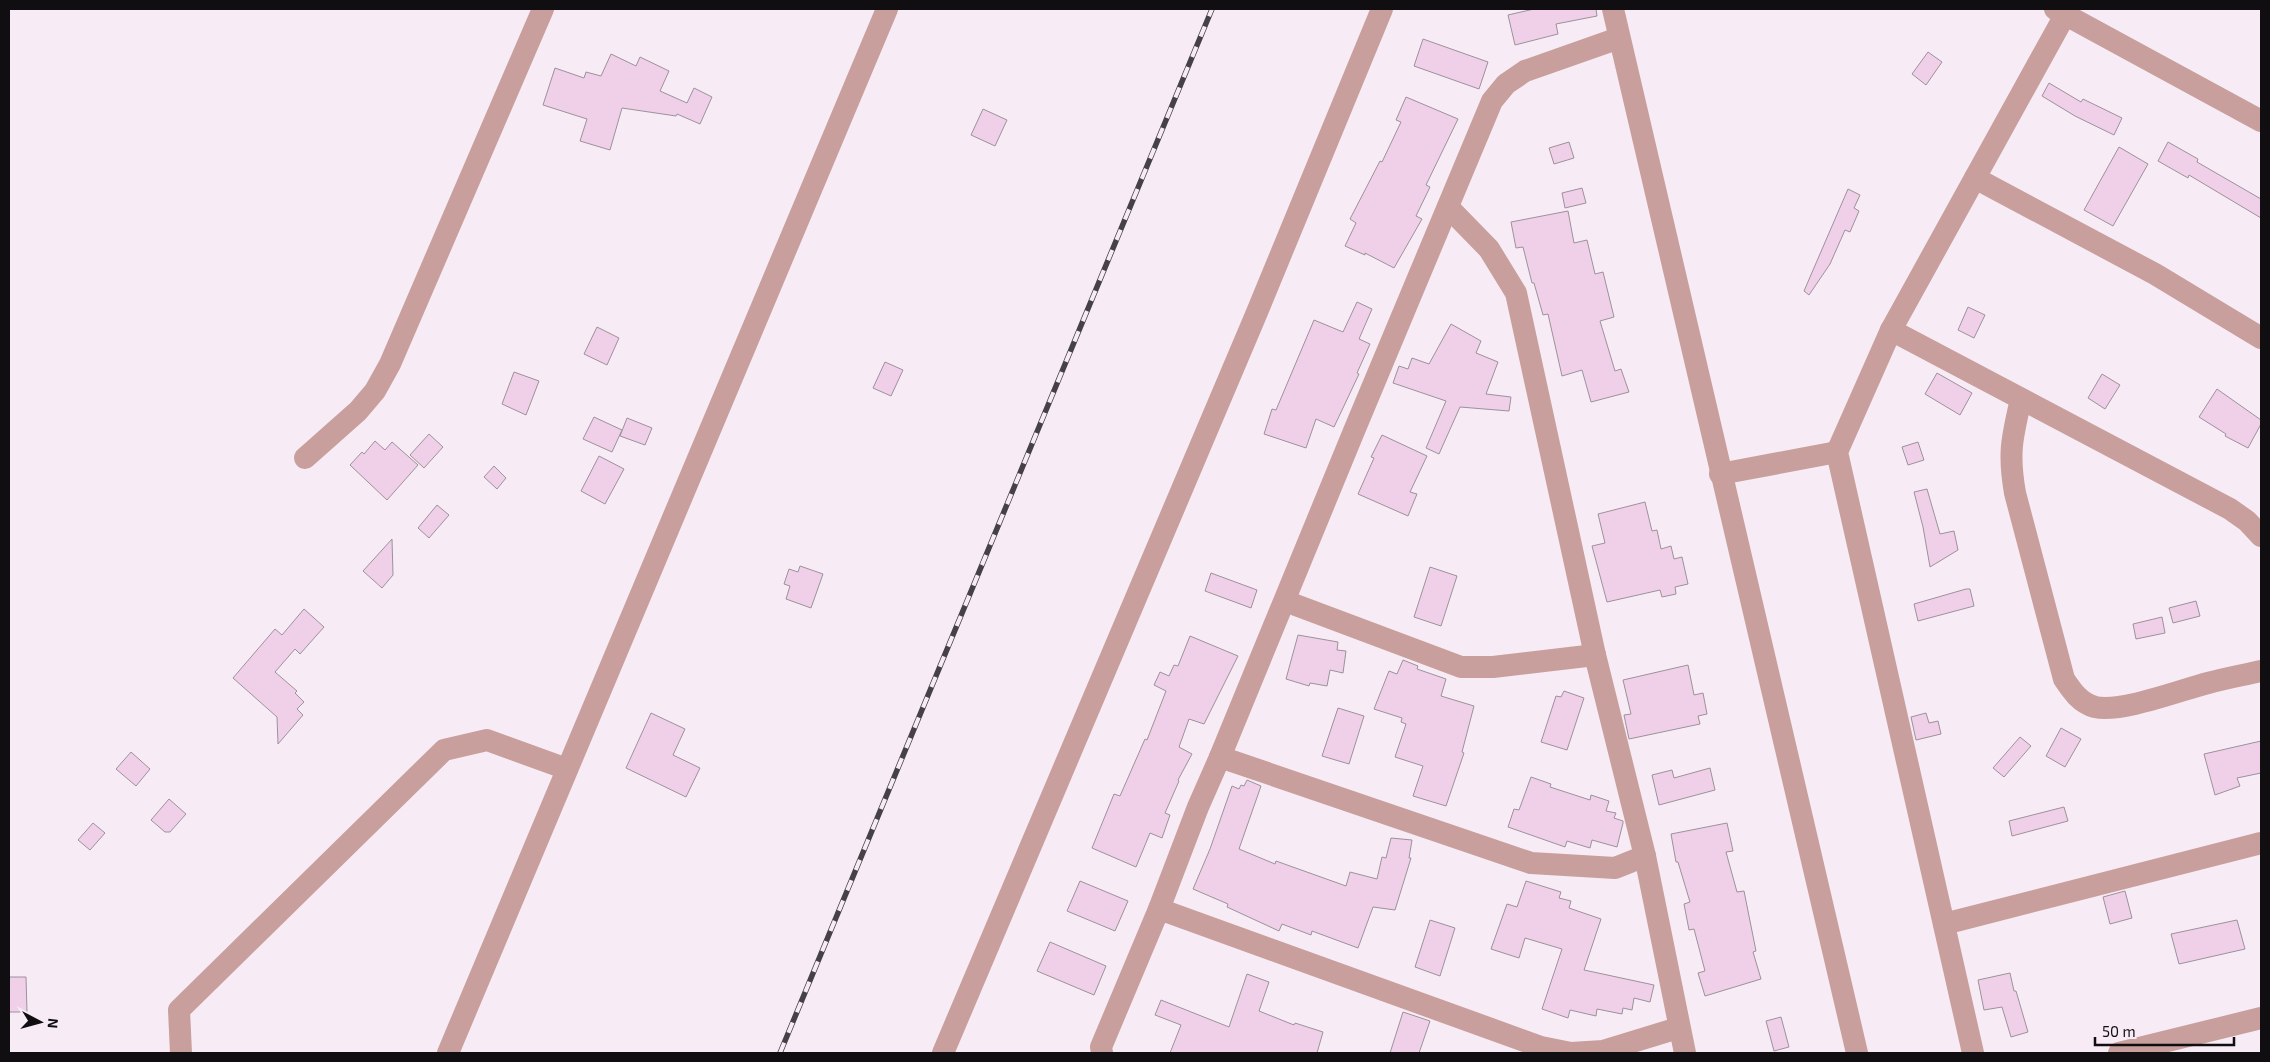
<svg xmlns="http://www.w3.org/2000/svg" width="2270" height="1062" font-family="'Exo 2',sans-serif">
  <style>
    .building { fill: #f0cfe8; stroke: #9c929a }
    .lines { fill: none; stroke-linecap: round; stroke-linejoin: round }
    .street { stroke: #c89f9d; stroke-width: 22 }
    .rail-casing { stroke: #464146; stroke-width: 5.5 }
    .rail { stroke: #f7ecf5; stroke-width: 4; stroke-dasharray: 11; stroke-linecap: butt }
  </style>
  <rect width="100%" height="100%" fill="#f7ecf5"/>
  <!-- building -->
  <g class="building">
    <path d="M1534 9H1596L1597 16 1556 24 1558 34 1515 45 1508 15Z"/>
    <path d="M1423 39 1488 62 1479 89 1414 66Z"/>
    <path d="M1928 52 1942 62 1926 85 1912 74Z"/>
    <path d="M611 54 636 66 640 57 669 71 660 91 687 103 694 88 712 97 700 124 677 114 676 116 622 108 610 150 580 141 587 119 543 105 555 68 584 78 586 72 601 76Z"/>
    <path d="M2049 83 2081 102 2083 99 2122 118 2114 135 2075 116 2042 96Z"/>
    <path d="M1406 97 1458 119 1426 185 1430 187 1416 216 1422 219 1394 268 1365 253V255L1345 246 1356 223 1350 219 1380 161 1382 162 1401 122 1396 120Z"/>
    <path d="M983 109 1007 120 995 146 971 135Z"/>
    <path d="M1569 142 1574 158 1554 164 1549 148Z"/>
    <path d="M2168 142 2198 159 2197 162 2261 199V218L2189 175 2188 178 2158 161Z"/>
    <path d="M2119 147 2148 164 2113 226 2084 210Z"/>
    <path d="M1582 188 1586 203 1565 208 1562 193Z"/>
    <path d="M1848 189 1860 195 1854 208 1859 211 1850 232 1845 230 1830 264 1809 295 1804 291Z"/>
    <path d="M1568 211 1574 243 1587 240 1595 274 1603 272 1614 317 1600 321 1615 371 1621 369 1629 392 1591 402 1582 370 1562 376 1548 314 1543 315 1534 283H1532L1523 247 1516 248 1511 222Z"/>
    <path d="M1357 302 1372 309 1359 339 1370 344 1357 373 1359 374 1334 427 1316 419 1306 448 1264 434 1272 409 1276 410 1314 320 1343 332Z"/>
    <path d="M1968 307 1985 315 1974 338 1958 330Z"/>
    <path d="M1451 324 1481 341 1476 353 1498 362 1486 394 1511 397 1509 411 1460 407 1439 454 1426 448 1446 401 1393 383 1399 366 1408 369 1412 358 1429 364Z"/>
    <path d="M597 327 619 338 607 365 584 354Z"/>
    <path d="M885 362 903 370 891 396 873 388Z"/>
    <path d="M514 372 539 381 526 415 502 404Z"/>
    <path d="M1937 373 1972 393 1960 415 1925 394Z"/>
    <path d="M2102 374 2120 385 2105 409 2088 398Z"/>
    <path d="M2217 389 2261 420V424L2248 448 2225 436 2226 434 2199 417Z"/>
    <path d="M594 417 622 430 612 452 583 439Z"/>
    <path d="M627 418 652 428 645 445 620 436Z"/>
    <path d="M429 434 443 447 424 468 410 455Z"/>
    <path d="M1382 435 1427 456 1410 492 1417 494 1408 516 1358 494 1374 458 1371 457Z"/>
    <path d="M375 441 385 450 392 442 418 465 387 500 350 465 362 452 364 454Z"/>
    <path d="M1918 442 1924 460 1908 465 1902 447Z"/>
    <path d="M599 456 624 469 605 504 581 491Z"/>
    <path d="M494 466 506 478 497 489 484 477Z"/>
    <path d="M1927 489 1940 534 1954 531 1958 550 1930 567 1923 527 1914 492Z"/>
    <path d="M1645 502 1652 531 1657 530 1661 549 1671 546 1674 559 1682 557 1688 584 1675 587 1676 594 1662 597 1660 590 1607 602 1592 546 1605 543 1598 514Z"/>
    <path d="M437 505 449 515 429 538 418 528Z"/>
    <path d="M392 539 393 575 382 588 363 571Z"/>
    <path d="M800 566 823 574 811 608 786 599 790 586 784 584 789 569 798 572Z"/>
    <path d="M1430 567 1457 576 1441 626 1414 617Z"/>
    <path d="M1211 573 1257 590 1251 608 1205 591Z"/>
    <path d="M1966 589H1970L1974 606 1918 621 1914 604Z"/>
    <path d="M2196 601 2200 616 2173 623 2169 608Z"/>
    <path d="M304 609 324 627 300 654 295 649 275 672 297 691 295 693 304 702 297 709 303 715 278 744 277 717 233 678 275 629 282 635Z"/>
    <path d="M2162 617 2165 633 2136 639 2133 624Z"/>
    <path d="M1298 635 1338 642 1337 650 1346 651 1343 673 1330 670 1327 686 1310 683 1309 686 1286 679Z"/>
    <path d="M1190 636 1238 656 1204 724 1189 719 1179 747 1192 754 1178 780 1179 781 1165 813 1170 815 1162 838 1150 833 1136 867 1092 848 1114 794 1120 796 1145 739 1147 740 1166 691 1154 685 1160 672 1169 676 1174 665 1178 666Z"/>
    <path d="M1403 660 1418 666 1417 669 1446 679 1441 696 1474 706 1462 752 1464 753 1446 806 1413 796 1423 766 1395 757 1406 724 1401 722 1402 718 1374 709 1389 671 1397 674Z"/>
    <path d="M1688 665 1694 695 1703 693 1707 714 1698 716 1700 724 1629 739 1624 715 1631 714 1623 680Z"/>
    <path d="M1564 691 1584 698 1567 750 1541 742 1556 696 1561 697Z"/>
    <path d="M1338 708 1364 716 1349 764 1322 756Z"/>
    <path d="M651 713 685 729 673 755 700 768 686 797 626 768Z"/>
    <path d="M1926 713 1929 723 1938 721 1941 734 1916 740 1911 717Z"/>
    <path d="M2061 728 2081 739 2065 767 2046 756Z"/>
    <path d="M2020 737 2031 746 2004 777 1993 768Z"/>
    <path d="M2261 741V773L2237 778 2240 786 2215 795 2204 754Z"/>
    <path d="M131 752 150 769 136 786 116 769Z"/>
    <path d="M1710 768 1715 790 1659 805 1652 775 1672 770 1674 778Z"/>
    <path d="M1531 777 1551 784 1550 787 1590 800 1591 795 1609 801 1606 811 1616 813 1614 818 1623 821V823L1617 847 1592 840 1590 848 1567 841 1565 847 1508 827 1514 809 1519 810Z"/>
    <path d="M1247 780 1261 786 1239 849 1275 864 1276 861 1346 886 1350 872 1377 879 1382 857 1386 858 1391 838 1412 840 1409 858H1411L1395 910 1373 907 1358 948 1312 931 1311 935 1282 924 1279 931 1227 907 1228 904 1193 889 1210 849 1232 786 1239 789 1241 785 1244 786Z"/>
    <path d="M169 799 186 814 170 832H165L151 820Z"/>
    <path d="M2064 807 2068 821 2012 836 2009 821Z"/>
    <path d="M93 823 105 833 90 850 78 840Z"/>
    <path d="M1727 823 1733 851 1726 852 1737 892 1744 891 1756 951 1753 952 1761 979 1705 996 1698 973 1705 971 1694 929 1689 930 1684 904 1690 902 1678 862H1676L1671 834Z"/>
    <path d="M1080 881 1128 901 1115 931 1067 911Z"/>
    <path d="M1526 881 1561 892 1559 898 1571 901 1569 908 1601 919 1584 970 1654 985 1650 1002 1634 998 1632 1010 1623 1008 1622 1014 1597 1009 1596 1016 1570 1010 1568 1018 1542 1009 1562 949 1525 938 1519 958 1491 949 1507 904 1517 907Z"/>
    <path d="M2125 891 2132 918 2110 924 2103 897Z"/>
    <path d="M1430 920 1455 928 1440 976 1415 967Z"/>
    <path d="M2237 920 2245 949 2179 964 2171 934Z"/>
    <path d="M1050 942 1106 966 1094 995 1037 971Z"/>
    <path d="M2010 973 2014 991H2016L2028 1032 2011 1037 2002 1007 1984 1010 1978 980Z"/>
    <path d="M1247 974 1269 982 1259 1011 1294 1025 1295 1023 1323 1032 1317 1053H1170L1181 1025 1155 1015 1161 1000 1229 1027Z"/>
    <path d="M9 977H26L27 1012H9Z"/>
    <path d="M1403 1012 1430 1021 1419 1053H1390Z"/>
    <path d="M1781 1017 1789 1047 1774 1051 1766 1021Z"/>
  </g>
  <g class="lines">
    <!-- street -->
    <g class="street">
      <path d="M1613 9 1857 1053"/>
      <path d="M2055 9 2261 121"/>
      <path d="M1975 178 2155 274 2261 338"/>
      <path d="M1448 207 1489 249 1516 293 1595 655 1645 856 1685 1053"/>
      <path d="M1891 330 2230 509 2247 521 2261 536"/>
      <path d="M2021 399C2012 438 2008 453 2015 493L2064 679C2072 691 2080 703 2095 707 2121 713 2181 690 2208 683 2226 678 2244 675 2261 671"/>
      <path d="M305 458 358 411 375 391 390 364 543 9"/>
      <path d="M1720 474 1837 452"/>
      <path d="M1285 601 1461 667H1493L1595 655"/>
      <path d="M1220 757 1531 863 1615 868 1645 856"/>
      <path d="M1159 909 1541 1047 1571 1053 1603 1051 1678 1028"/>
      <path d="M1944 924 2261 843"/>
      <path d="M181 1053 179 1010 444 750 487 740 567 769"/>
      <path d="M448 1053 887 9"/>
      <path d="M943 1053 1255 317 1382 9"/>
      <path d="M1102 1053 1101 1047 1159 909 1198 807 1220 757 1354 431 1492 101 1506 84 1525 71 1619 38"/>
      <path d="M1973 1053 1837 452 1891 330 2065 15"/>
      <path d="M2119 1053 2261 1018"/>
    </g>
    <!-- rail casing -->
    <g class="rail-casing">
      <path id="rail" d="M780 1053 1212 9"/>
    </g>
    <!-- rail -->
    <use href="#rail" class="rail"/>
  </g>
  <!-- border -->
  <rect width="2270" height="1062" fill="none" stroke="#110e11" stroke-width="20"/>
  <!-- north arrow -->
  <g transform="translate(40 1022) rotate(96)" stroke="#f7ecf5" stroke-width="4" paint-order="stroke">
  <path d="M0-4L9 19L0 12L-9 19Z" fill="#110e11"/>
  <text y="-8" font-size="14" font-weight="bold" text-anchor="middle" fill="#110e11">N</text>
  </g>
  <!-- scale -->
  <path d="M2095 1037v8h139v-8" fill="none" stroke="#110e11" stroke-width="2.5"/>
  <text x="2102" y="1037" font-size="15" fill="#110e11" stroke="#f7ecf5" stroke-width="4" paint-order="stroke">50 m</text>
</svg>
